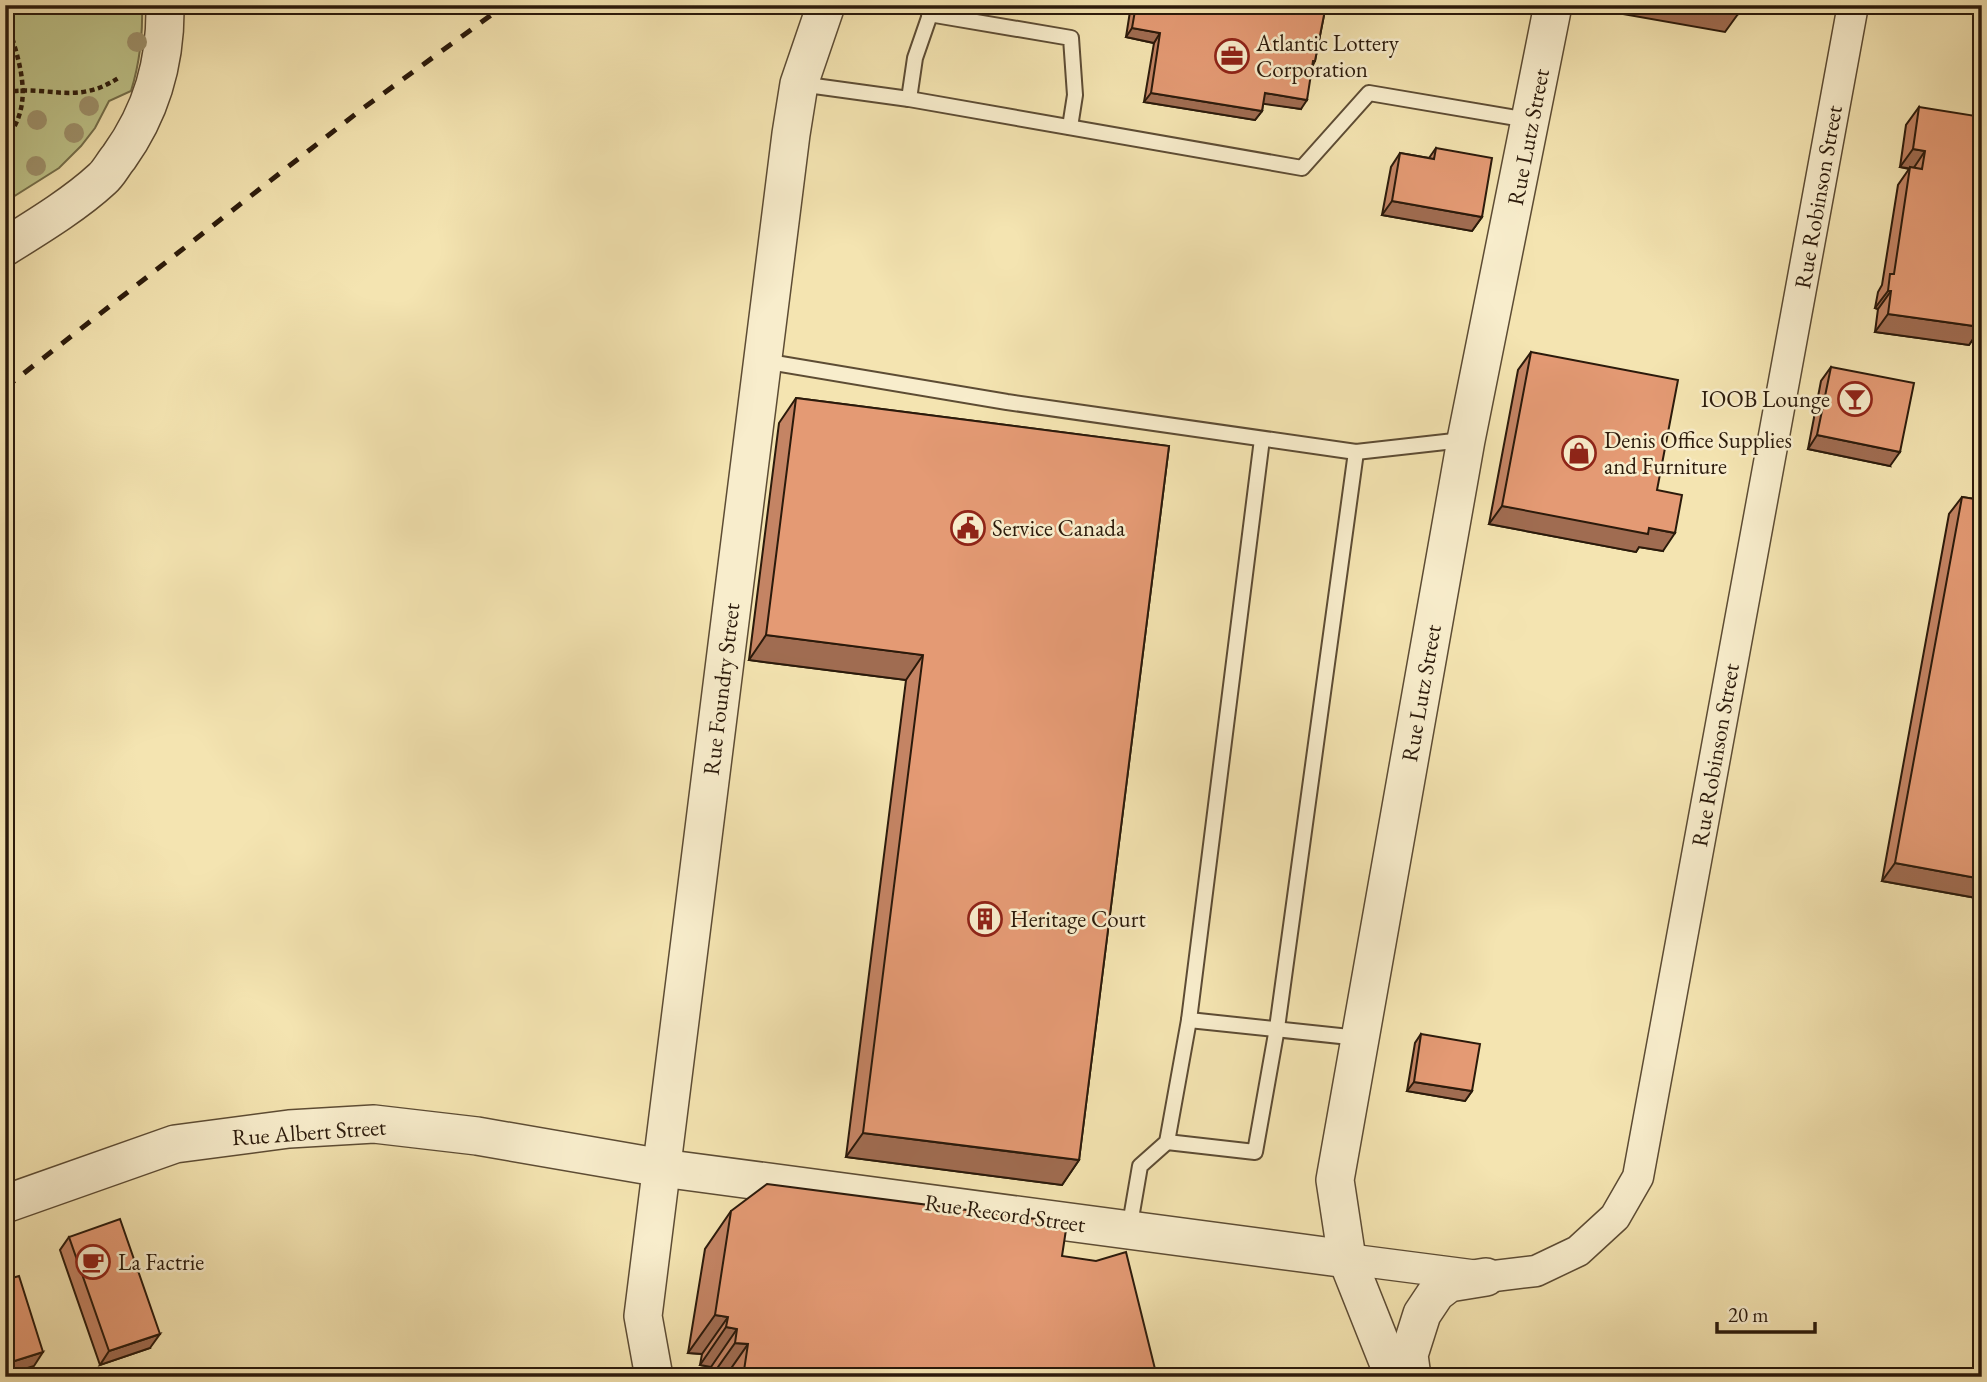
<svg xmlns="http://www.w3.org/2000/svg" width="1987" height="1382" font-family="'EB Garamond',serif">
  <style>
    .green { fill: #bec389; stroke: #746e4a; stroke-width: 2 }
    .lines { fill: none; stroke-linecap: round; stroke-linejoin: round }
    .service-casing { stroke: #5d4c34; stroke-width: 18 }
    .minor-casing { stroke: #5d4c34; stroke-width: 33 }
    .tertiary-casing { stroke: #5d4c34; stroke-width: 40 }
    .path { stroke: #2b1a0b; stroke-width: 4.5; stroke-dasharray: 5 3.5; stroke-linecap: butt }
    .service { stroke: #f8edcc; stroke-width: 14 }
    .minor { stroke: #f8edcc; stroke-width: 30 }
    .tertiary { stroke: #f8edcc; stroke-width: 37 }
    .rail { stroke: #2b1a0b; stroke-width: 5; stroke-dasharray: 12 12; stroke-linecap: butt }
    .tree { fill: #9e916b }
    .wall { fill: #c48464; stroke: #2b1a0b; stroke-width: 2 }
    .shaded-wall { fill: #a06c51; stroke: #2b1a0b; stroke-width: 2 }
    .building { fill: #e49a74; stroke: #2b1a0b; stroke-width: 2 }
    .labels { text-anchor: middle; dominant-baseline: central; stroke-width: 5; stroke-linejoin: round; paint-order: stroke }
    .poi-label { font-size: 23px; fill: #2b1a0b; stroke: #f8edcc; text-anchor: start }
    .street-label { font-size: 23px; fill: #2b1a0b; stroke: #f8edcc }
  </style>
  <rect width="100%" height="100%" fill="#f4e4b1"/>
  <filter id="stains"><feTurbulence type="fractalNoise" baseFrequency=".00286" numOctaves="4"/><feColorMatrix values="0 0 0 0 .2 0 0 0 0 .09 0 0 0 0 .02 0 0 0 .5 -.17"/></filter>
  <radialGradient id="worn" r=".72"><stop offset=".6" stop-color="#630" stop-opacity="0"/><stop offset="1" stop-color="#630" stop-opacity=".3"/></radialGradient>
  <!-- green -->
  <path class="green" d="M5 5H142C143 36 140 62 131 91L109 101 95 128 81 146 59 168 5 202Z"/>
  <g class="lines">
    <!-- service casing -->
    <g class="service-casing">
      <g id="service">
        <path d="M929 14 1071 38 1075 95 1070 127"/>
        <path d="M800 84 909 99 1302 168 1369 93 1528 120"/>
        <path d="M909 99 915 58 933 6"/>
        <path d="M763 361 1007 402 1356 452 1463 440"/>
        <path d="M1189 1020 1359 1038"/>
        <path d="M1167 1142 1255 1152 1277 1028 1356 452"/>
        <path d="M1129 1230 1140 1166 1167 1142 1189 1020 1262 439"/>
      </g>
    </g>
    <!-- minor casing -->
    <g class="minor-casing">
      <path id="minor" d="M1347 1259 1486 1277 1536 1271 1578 1251 1615 1217 1638 1177 1853 5"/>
    </g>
    <!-- tertiary casing -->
    <g class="tertiary-casing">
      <g id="tertiary">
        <path d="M5 247C37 227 75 204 102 179 109 173 113 164 119 157 152 111 166 62 165 5"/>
        <path d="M5 1204 175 1144 289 1129 374 1124 477 1136 662 1168 1347 1259"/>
        <path d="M654 1377 643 1316 791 134 799 84 826 5"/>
        <path d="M1394 1377 1347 1259 1335 1180 1466 440 1553 5"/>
        <path d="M1412 1377 1409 1355 1422 1314 1436 1293 1449 1283 1486 1277"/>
      </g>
    </g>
    <!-- path -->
    <g class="path">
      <path d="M5 14C17 57 38 102 5 140"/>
      <path d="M5 92C51 85 76 106 120 77"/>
    </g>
    <!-- service -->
    <use href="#service" class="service"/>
    <!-- minor -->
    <use href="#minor" class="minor"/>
    <!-- tertiary -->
    <use href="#tertiary" class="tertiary"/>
    <!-- rail -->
    <path class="rail" d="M5 388 362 109 505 5"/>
  </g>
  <!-- trees -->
  <g class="tree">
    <circle cx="137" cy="42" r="10"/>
    <circle cx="89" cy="106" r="10"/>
    <circle cx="37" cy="120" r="10"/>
    <circle cx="74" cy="133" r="10"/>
    <circle cx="36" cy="166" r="10"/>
  </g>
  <!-- wall -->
  <g class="wall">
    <path d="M1131 5H1326L1315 61 1313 65 1301 109 1263 103 1262 111 1255 120 1144 102 1154 43 1126 37Z"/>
    <path d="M1919 107 1981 327 1969 345 1875 332 1878 309 1875 308 1878 292 1882 285 1898 185 1909 169 1900 167 1906 125Z"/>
    <path d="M1436 148 1482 217 1472 231 1382 215 1391 167 1400 153 1429 158Z"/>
    <path d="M1531 352 1657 490 1663 551 1639 547 1636 552 1489 524 1518 370Z"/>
    <path d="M1831 367 1890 466 1808 449 1821 381Z"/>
    <path d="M796 398 1169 446 1079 1160 1062 1185 846 1157 906 680 749 660 779 423Z"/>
    <path d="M1962 497 1982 500V899L1882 881 1949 514Z"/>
    <path d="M1421 1034 1472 1091 1465 1101 1407 1091 1415 1043Z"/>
    <path d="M731 1211 1062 1256 1157 1377H709L711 1367 700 1365 702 1354 688 1353 705 1249Z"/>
    <path d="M69 1237 150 1348 100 1365 60 1250Z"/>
  </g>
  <!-- shaded-wall -->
  <g class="shaded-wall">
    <path d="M1584 5H1688L1738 14 1725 32 1583 7Z"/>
    <path d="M1132 28 1160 33 1154 43 1126 37Z"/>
    <path d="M1151 93 1262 111 1255 120 1144 102Z"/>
    <path d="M1265 93 1307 100 1301 109 1258 103Z"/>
    <path d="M1913 149 1925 151 1913 169 1900 167Z"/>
    <path d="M1392 201 1482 217 1472 231 1382 215Z"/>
    <path d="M1888 291H1891L1878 309 1875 308Z"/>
    <path d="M1888 314 1981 327 1969 345 1875 332Z"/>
    <path d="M1817 435 1900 452 1890 466 1808 449Z"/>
    <path d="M1502 506 1649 528 1675 533 1663 551 1639 547 1636 552 1489 524Z"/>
    <path d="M766 635 923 655 906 680 749 660Z"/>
    <path d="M1895 863 1982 879V899L1882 881Z"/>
    <path d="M1414 1082 1472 1091 1465 1101 1407 1091Z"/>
    <path d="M863 1133 1079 1160 1062 1185 846 1157Z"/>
    <path d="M715 1315 728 1317 702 1354 688 1353Z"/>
    <path d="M726 1327 737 1329 711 1367 700 1365Z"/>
    <path d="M160 1334 150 1348 100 1365 109 1351Z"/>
    <path d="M735 1343 748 1344 725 1377H711Z"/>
    <path d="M43 1352 34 1366 5 1375V1364Z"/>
  </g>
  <!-- building -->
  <g class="building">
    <path d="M1136 5H1326L1315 61H1313L1307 100 1265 93 1262 111 1151 93 1160 33 1132 28Z"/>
    <path d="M1688 5H1739L1738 14Z"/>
    <path d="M1919 107 1982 117 1981 327 1888 314 1891 291H1888L1890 274H1894L1910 167 1922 169 1925 151 1913 149Z"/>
    <path d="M1436 148 1492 158 1482 217 1392 201 1400 153 1434 159Z"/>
    <path d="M1531 352 1678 380 1657 490 1682 495 1675 533 1649 528 1648 534 1502 506Z"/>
    <path d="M1831 367 1914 383 1900 452 1817 435Z"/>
    <path d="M796 398 1169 446 1079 1160 863 1133 923 655 766 635Z"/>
    <path d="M1962 497 1982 500V879L1895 863Z"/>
    <path d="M1421 1034 1480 1044 1472 1091 1414 1082Z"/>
    <path d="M767 1184 1067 1223 1062 1256 1096 1261 1126 1252 1157 1377H743L748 1344 735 1343 737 1329 726 1327 728 1317 715 1315 731 1211Z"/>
    <path d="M120 1219 160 1334 109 1351 69 1237Z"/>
    <path d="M19 1276 43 1352 5 1364V1280Z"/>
  </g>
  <!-- icons -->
  <defs>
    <g id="office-ring" transform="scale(1.75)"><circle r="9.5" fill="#f8edcc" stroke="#8f2418" stroke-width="1.5"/><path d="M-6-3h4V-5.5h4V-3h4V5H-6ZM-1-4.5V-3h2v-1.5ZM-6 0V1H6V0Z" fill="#8f2418"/></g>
    <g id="bar-ring" transform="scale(1.75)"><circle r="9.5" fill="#f8edcc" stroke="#8f2418" stroke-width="1.5"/><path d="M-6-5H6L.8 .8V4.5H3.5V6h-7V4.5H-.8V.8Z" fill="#8f2418"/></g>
    <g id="shop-ring" transform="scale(1.75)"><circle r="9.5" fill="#f8edcc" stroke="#8f2418" stroke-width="1.5"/><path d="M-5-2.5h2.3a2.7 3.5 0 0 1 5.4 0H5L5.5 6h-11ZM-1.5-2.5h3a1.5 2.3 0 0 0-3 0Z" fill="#8f2418"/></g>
    <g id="civic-ring" transform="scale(1.75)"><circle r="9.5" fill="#f8edcc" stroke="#8f2418" stroke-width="1.5"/><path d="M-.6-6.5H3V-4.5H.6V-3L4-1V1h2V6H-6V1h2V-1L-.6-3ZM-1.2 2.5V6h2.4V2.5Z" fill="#8f2418"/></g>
    <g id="building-ring" transform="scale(1.75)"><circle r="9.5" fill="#f8edcc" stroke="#8f2418" stroke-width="1.5"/><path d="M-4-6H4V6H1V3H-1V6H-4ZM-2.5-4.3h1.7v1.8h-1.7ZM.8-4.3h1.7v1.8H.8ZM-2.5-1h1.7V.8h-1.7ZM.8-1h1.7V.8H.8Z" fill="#8f2418"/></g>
    <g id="cafe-ring" transform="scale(1.75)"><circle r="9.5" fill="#f8edcc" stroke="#8f2418" stroke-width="1.5"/><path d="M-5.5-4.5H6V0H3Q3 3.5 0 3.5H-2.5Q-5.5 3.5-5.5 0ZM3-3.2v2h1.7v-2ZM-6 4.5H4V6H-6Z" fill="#8f2418"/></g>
  </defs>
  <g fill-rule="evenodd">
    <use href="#office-ring" x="1232" y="56"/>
    <use href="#bar-ring" x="1855" y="399"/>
    <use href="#shop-ring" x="1579" y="453"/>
    <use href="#civic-ring" x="968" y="528"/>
    <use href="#building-ring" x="985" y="919"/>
    <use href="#cafe-ring" x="93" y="1262"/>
  </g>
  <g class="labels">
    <!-- poi labels -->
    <g class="poi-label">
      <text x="1256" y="43">Atlantic Lottery<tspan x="1256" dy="26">Corporation</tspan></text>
      <text x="1830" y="399" text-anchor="end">IOOB Lounge</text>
      <text x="1604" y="440">Denis Office Supplies<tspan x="1604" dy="26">and Furniture</tspan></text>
      <text x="992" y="528">Service Canada</text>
      <text x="1010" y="919">Heritage Court</text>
      <text x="118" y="1262">La Factrie</text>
    </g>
    <!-- street labels -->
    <g class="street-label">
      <text transform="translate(1528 137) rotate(-79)">Rue Lutz Street</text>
      <text transform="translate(1818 197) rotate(-80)">Rue Robinson Street</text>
      <text transform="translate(721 689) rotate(-83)">Rue Foundry Street</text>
      <text transform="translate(1421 693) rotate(-80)">Rue Lutz Street</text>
      <text transform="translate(1715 755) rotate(-80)">Rue Robinson Street</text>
      <text transform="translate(309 1132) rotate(-4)">Rue Albert Street</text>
      <text transform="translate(1005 1213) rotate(8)">Rue Record Street</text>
    </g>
  </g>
  <!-- margin -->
  <rect width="1987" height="1382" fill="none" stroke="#f4e4b1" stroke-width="28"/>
  <rect x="7" y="7" width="1973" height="1368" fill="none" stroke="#2b1a0b" stroke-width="3.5"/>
  <rect x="14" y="14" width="1959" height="1354" fill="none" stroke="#2b1a0b" stroke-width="2"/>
  <!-- scale -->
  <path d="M1717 1322v10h98v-10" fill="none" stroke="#2b1a0b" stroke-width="3.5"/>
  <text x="1728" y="1322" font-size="21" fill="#2b1a0b" stroke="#f8edcc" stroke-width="5" paint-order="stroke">20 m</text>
  <rect width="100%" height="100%" filter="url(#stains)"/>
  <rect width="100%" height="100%" fill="url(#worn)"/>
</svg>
